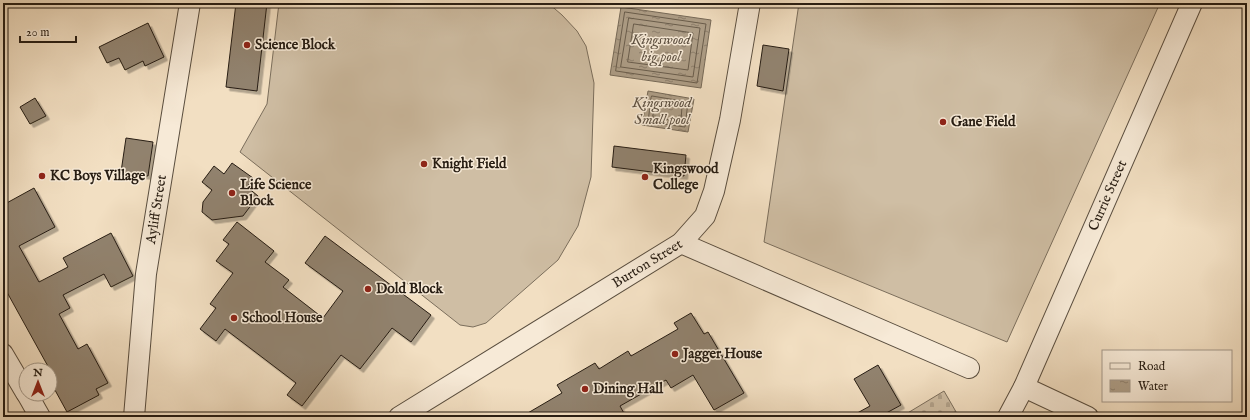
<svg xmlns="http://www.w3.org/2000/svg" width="1250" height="420" font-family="'IM FELL English',serif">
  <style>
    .cemetery { fill: url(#cemetery-stones); stroke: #7b6e5c }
    .garden { fill: #cfbea4; stroke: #7b6e5c }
    .water { fill: url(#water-ripples); stroke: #776a58 }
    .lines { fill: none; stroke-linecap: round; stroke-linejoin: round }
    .shore { stroke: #6a5d4c; stroke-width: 1 }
    .building { fill: #91826e; stroke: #271d13; filter: url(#shadow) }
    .street-casing { stroke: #5a4e3f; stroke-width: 22 }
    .street { stroke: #f7ead7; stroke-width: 20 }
    .poi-dot { fill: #8f2418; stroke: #f7ead7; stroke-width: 1.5 }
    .labels { text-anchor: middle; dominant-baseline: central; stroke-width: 3; stroke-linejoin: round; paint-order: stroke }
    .poi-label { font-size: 14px; font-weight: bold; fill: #271d13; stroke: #f7ead7; text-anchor: start }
    .street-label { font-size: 14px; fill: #271d13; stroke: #f7ead7 }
    .water-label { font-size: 15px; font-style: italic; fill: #5d5041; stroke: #f7ead7 }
  </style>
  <defs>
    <pattern id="cemetery-stones" width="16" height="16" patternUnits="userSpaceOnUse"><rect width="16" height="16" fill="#cfbea4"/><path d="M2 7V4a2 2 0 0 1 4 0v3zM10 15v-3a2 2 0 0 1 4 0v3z" fill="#b2a38c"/></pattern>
    <pattern id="water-ripples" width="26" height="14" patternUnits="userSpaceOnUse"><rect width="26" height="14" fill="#ad9d86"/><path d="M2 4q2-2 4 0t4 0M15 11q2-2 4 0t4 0" fill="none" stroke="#8d7f6c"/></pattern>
    <filter id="shadow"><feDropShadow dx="3.5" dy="3.5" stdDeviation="0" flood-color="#0004"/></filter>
  </defs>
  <rect width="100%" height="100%" fill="#f2dfc2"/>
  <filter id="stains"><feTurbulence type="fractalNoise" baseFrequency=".005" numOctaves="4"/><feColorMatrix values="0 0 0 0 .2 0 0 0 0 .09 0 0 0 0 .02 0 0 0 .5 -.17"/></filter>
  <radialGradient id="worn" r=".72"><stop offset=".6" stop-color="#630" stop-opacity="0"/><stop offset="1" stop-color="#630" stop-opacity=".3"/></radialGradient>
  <!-- cemetery -->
  <path class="cemetery" d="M944 391 959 417H901Z"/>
  <!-- garden -->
  <g class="garden">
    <path d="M279 3H548L562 15 577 31 586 46 594 83 591 177 578 226 558 260 486 323 473 327 460 325 240 152 267 104Z"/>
    <path d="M799 3H1160L1007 342 764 242Z"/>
  </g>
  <!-- water -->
  <g class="water">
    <path d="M621 7 711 20 701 88 610 75Z"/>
    <path d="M648 91 694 99 688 132 642 125Z"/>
  </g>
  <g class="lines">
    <!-- shore -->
    <g class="shore">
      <path d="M625 12 706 24 697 83 616 71Z"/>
      <path d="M629 18 700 28 693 77 621 67Z"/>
      <path d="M634 24 693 33 688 70 628 62Z"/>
      <path d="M652 96 688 102 685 127 648 122 651 98Z"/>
      <path d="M656 102 682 106 681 121 654 118 653 116Z"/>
    </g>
  </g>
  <!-- building -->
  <g class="building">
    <path d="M236 3H267L257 91 226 87Z"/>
    <path d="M148 23 164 57 145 66 143 61 125 70 119 58 107 63 99 47Z"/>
    <path d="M763 45 789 49 783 91 757 86Z"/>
    <path d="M35 98 46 116 30 124 20 107Z"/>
    <path d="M126 138 153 142 148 176 121 172Z"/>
    <path d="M614 146 686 155 684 176 612 167Z"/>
    <path d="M232 163 253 178 247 187 258 196 243 216 212 220 202 212 203 202 212 190 202 182 214 166 224 174Z"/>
    <path d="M34 188 55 227 19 246 39 282 68 267 63 258 111 233 133 276 111 287 104 274 63 295 70 308 59 314 78 349 87 344 108 383 96 389 99 395 67 412 50 381V370L3 285V205Z"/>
    <path d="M237 222 274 251 265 262 289 280 283 287 323 318 343 291 305 263 325 236 431 315 411 342 392 328 360 369 341 355 302 406 287 395 296 383 225 329 216 341 200 329 216 308 210 304 233 273 216 261 229 244 223 240Z"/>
    <path d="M691 313 704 334 708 332 744 393 714 410 693 375 671 388 666 380 620 406 626 417H521L562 393 557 385 595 363 599 369 628 351 631 356 678 329 674 323Z"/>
    <path d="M878 365 901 405 879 417H850L870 406 854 379Z"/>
  </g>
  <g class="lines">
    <!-- street casing -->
    <g class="street-casing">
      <g id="street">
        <path d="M681 243 969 368"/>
        <path d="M3 354 26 393"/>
        <path d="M1024 387 1088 417"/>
        <path d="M27 394 40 417"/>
        <path id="s1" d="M134 417 146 274 190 3"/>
        <path id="s2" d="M399 417 681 243 705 216 714 191 730 120 750 3"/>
        <path id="s3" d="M1008 417 1024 387 1192 3"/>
      </g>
    </g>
    <!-- street -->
    <use href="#street" class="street"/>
  </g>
  <!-- markers -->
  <g class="poi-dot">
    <circle cx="247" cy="45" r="4"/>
    <circle cx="943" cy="122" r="4"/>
    <circle cx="424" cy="164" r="4"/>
    <circle cx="42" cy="176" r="4"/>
    <circle cx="645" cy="177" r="4"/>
    <circle cx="232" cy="193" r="4"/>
    <circle cx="368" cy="289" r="4"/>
    <circle cx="234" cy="318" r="4"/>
    <circle cx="675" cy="354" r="4"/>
    <circle cx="585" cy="389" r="4"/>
  </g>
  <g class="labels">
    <!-- poi labels -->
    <g class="poi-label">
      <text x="255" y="45">Science Block</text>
      <text x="951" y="122">Gane Field</text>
      <text x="432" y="164">Knight Field</text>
      <text x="653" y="169">Kingswood<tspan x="653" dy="16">College</tspan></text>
      <text x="50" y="176">KC Boys Village</text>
      <text x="240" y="185">Life Science<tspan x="240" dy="16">Block</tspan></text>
      <text x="376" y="289">Dold Block</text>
      <text x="242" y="318">School House</text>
      <text x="683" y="354">Jagger House</text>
      <text x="593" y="389">Dining Hall</text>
    </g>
    <!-- street labels -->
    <g class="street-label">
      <text stroke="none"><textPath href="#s3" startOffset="243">Currie Street</textPath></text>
      <text stroke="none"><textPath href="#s1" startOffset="209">Ayliff Street</textPath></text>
      <text stroke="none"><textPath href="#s2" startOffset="292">Burton Street</textPath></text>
    </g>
    <!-- water labels -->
    <g class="water-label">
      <text x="661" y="39">Kingswood<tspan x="661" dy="17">big pool</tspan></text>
      <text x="662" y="102">Kingswood<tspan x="662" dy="17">Small pool</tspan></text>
    </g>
  </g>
  <!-- margin -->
  <rect width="1250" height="420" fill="none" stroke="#f2dfc2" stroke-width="16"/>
  <rect x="4" y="4" width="1242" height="412" fill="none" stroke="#271d13" stroke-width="2"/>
  <rect x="8" y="8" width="1234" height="404" fill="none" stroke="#271d13"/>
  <!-- legend -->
  <rect x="1102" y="350" width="130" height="52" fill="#f7ead7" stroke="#a49889"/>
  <rect x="1110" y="363" width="20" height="6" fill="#f7ead7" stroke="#a49889"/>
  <text x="1138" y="370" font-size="12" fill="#271d13">Road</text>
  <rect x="1110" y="380" width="20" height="12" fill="url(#water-ripples)" stroke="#a49889"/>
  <text x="1138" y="390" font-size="12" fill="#271d13">Water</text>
  <!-- north arrow -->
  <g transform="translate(38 382)"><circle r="19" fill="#f7ead7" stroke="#a49889"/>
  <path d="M0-3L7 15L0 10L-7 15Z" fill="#8f2418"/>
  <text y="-6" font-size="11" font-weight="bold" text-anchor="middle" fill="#271d13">N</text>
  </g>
  <!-- scale -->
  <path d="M20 36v6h56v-6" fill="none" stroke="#271d13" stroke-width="2"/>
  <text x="26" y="36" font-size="12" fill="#271d13" stroke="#f7ead7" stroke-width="3" paint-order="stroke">20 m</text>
  <rect width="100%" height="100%" filter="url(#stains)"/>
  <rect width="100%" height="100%" fill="url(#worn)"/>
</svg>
